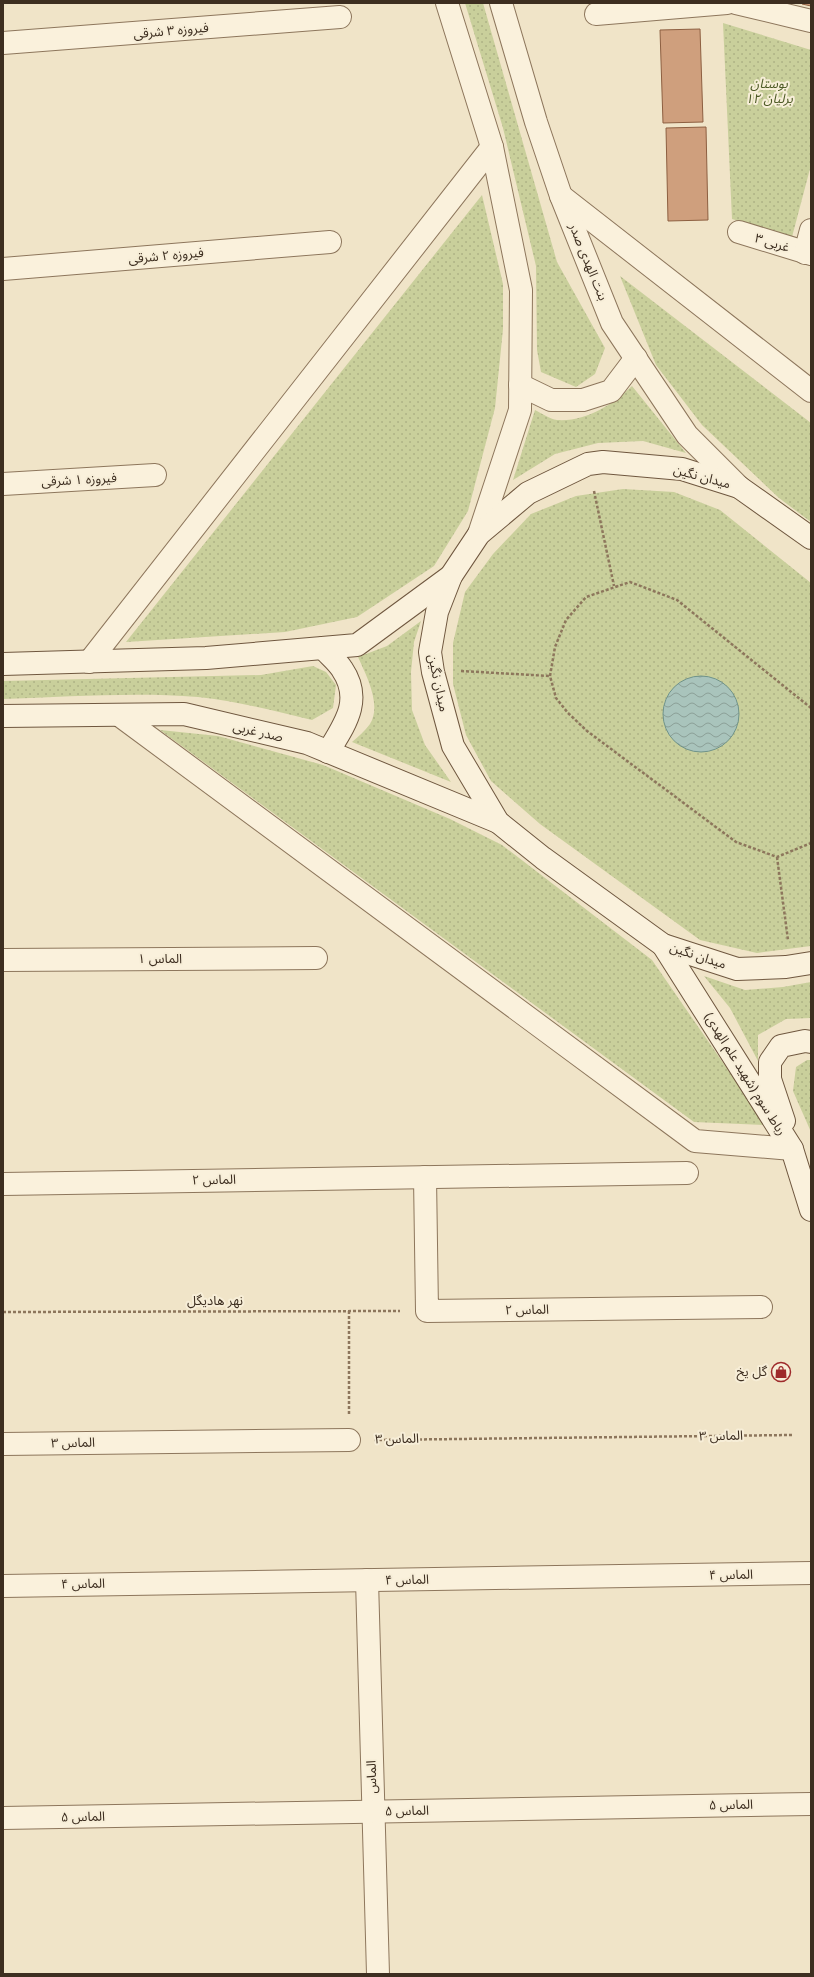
<svg xmlns="http://www.w3.org/2000/svg" width="814" height="1977" font-family="Georgia,'Noto Sans Arabic',serif">
  <style>
    .green { fill: url(#green-dots); fill-rule: evenodd }
    .water { fill: url(#water-waves); stroke: #6f938a }
    .building { fill: #cf9f7d; stroke: #8d5f41 }
    .lines { fill: none; stroke-linecap: round; stroke-linejoin: round }
    .minor-casing { stroke: #8d765c; stroke-width: 24 }
    .tertiary-casing { stroke: #8d765c; stroke-width: 24 }
    .secondary-casing { stroke: #6f573f; stroke-width: 24 }
    .path { stroke: #8d765c; stroke-width: 2.5; stroke-dasharray: 3 2; stroke-linecap: butt }
    .minor { stroke: #faf1dc; stroke-width: 22 }
    .tertiary { stroke: #faf1dc; stroke-width: 22 }
    .secondary { stroke: #faf1dc; stroke-width: 22 }
    .labels { text-anchor: middle; dominant-baseline: central; stroke-width: 4; stroke-linejoin: round; paint-order: stroke }
    .street-label { font-size: 13px; fill: #3d2e20; stroke: #f7eed8 }
    .park-label { font-size: 13px; font-style: italic; fill: #4d5a26; stroke: #f7eed8 }
    .poi-label { font-size: 13px; fill: #3d2e20; stroke: #f7eed8; text-anchor: end }
  </style>
  <defs>
    <pattern id="green-dots" width="8" height="8" patternUnits="userSpaceOnUse"><rect width="8" height="8" fill="#c9cf9b"/><path d="M2 2h.1M6 6h.1" fill="none" stroke="#aeb285" stroke-width="1.8" stroke-linecap="round"/></pattern>
    <pattern id="water-waves" width="16" height="10" patternUnits="userSpaceOnUse"><rect width="16" height="10" fill="#a9c4bc"/><path d="M0 5q4-4 8 0t8 0" fill="none" stroke="#8ba098"/></pattern>
  </defs>
  <rect width="100%" height="100%" fill="#f0e4c8"/>
  <!-- green -->
  <g class="green">
    <path d="M465 3H483L557 262 605 348 595 374 576 387 541 372 537 350 536 266 503 128Z"/>
    <path d="M723 23 811 50V165L792 237 732 219Z"/>
    <path d="M482 195 503 284V329L495 408 468 511 434 566 357 617 285 632 126 642Z"/>
    <path d="M620 276 811 423V522L779 498 702 425 656 365Z"/>
    <path d="M632 386 686 453 643 441 598 443 555 454 513 480 535 410C541 413 550 419 557 420 586 422 612 405 632 386Z"/>
    <path d="M623 489 674 492 720 510 811 583V946L757 953 700 940 540 824 491 781 466 735 453 684V643L465 592 493 554 531 514 576 496ZM671 691 734 732C726 743 718 748 705 752L663 714 665 701Z"/>
    <path d="M421 621 414 642 411 672 412 710 425 745 451 782 352 742C358 737 365 731 370 724 382 705 366 675 358 657L387 646Z"/>
    <path d="M313 666 326 672 336 685 333 708 312 720C275 711 236 701 198 697 133 692 68 697 3 699V681L261 675Z"/>
    <path d="M160 730 218 736 323 765 450 819 502 845 652 960 766 1125 694 1122Z"/>
    <path d="M704 976 745 990 783 987 811 982V1018L786 1019 758 1035V1061L730 1008Z"/>
    <path d="M807 1060H811V1132L793 1091 796 1067Z"/>
  </g>
  <!-- water -->
  <circle class="water" cx="701" cy="714" r="38"/>
  <!-- building -->
  <g class="building">
    <path d="M802 3H811V6L802 4Z"/>
    <path d="M700 29 703 122 663 123 660 30Z"/>
    <path d="M706 127 708 220 668 221 666 128Z"/>
  </g>
  <g class="lines">
    <!-- minor casing -->
    <g class="minor-casing">
      <g id="minor">
        <path d="M736 3 811 21"/>
        <path d="M596 14 727 3"/>
        <path d="M3 43 340 17"/>
        <path d="M561 196 811 391"/>
        <path d="M739 232 811 254"/>
        <path d="M805 253 811 230"/>
        <path d="M3 269 330 242"/>
        <path d="M3 484 155 475"/>
        <path d="M89 662 492 147"/>
        <path d="M119 715 695 1141 792 1149"/>
        <path d="M3 960 316 958"/>
        <path d="M425 1177 427 1311 761 1307"/>
        <path d="M3 1184 687 1173"/>
        <path d="M3 1444 349 1440"/>
        <path d="M367 1580 378 1974"/>
        <path d="M3 1586 811 1573"/>
        <path d="M3 1818 811 1804"/>
      </g>
    </g>
    <!-- tertiary casing -->
    <g class="tertiary-casing">
      <g id="tertiary">
        <path d="M447 3 492 147 521 290 520 410 479 534"/>
        <path d="M501 3 536 122 561 196 612 323 687 435 739 487"/>
        <path d="M520 385 551 400H583L611 391 636 358"/>
      </g>
    </g>
    <!-- secondary casing -->
    <g class="secondary-casing">
      <g id="secondary">
        <path d="M811 538 739 487 682 469 603 462 588 464 528 493 479 534 451 576 437 612 430 652 433 672 453 746 498 822 543 858 663 945 737 969 786 967 811 963"/>
        <path d="M323 648C329 655 337 661 342 669 363 700 345 724 328 752"/>
        <path d="M3 664 206 658 357 645 451 576"/>
        <path d="M3 716 184 714 307 743 498 822"/>
        <path d="M663 945 792 1149 811 1210"/>
        <path d="M784 1121 770 1079V1062L781 1046 805 1041 811 1042"/>
      </g>
    </g>
    <!-- path -->
    <g class="path">
      <path d="M594 491 614 586"/>
      <path d="M461 671 550 676"/>
      <path d="M811 708 677 600 630 582 586 597 566 620 555 647 550 676 556 698 568 713 587 731 736 842 777 857 811 843"/>
      <path d="M777 857 788 940"/>
      <path d="M349 1311V1414"/>
      <path d="M3 1312 400 1311"/>
      <path d="M374 1440 792 1435"/>
    </g>
    <!-- minor -->
    <use href="#minor" class="minor"/>
    <!-- tertiary -->
    <use href="#tertiary" class="tertiary"/>
    <!-- secondary -->
    <use href="#secondary" class="secondary"/>
  </g>
  <!-- icons -->
  <defs>
    <g id="shop-ring" transform="scale(1)"><circle r="9.5" fill="#f7eed8" stroke="#9e2a2b" stroke-width="1.5"/><path d="M-5-2.5h2.3a2.7 3.5 0 0 1 5.4 0H5L5.5 6h-11ZM-1.5-2.5h3a1.5 2.3 0 0 0-3 0Z" fill="#9e2a2b"/></g>
  </defs>
  <g fill-rule="evenodd">
    <use href="#shop-ring" x="781" y="1372"/>
  </g>
  <g class="labels">
    <!-- street labels -->
    <g class="street-label">
      <text transform="translate(171 31) rotate(-5)">فیروزه ۳ شرقی</text>
      <text transform="translate(772 243) rotate(17)">۳ غربی</text>
      <text transform="translate(166 256) rotate(-5)">فیروزه ۲ شرقی</text>
      <text transform="translate(588 262) rotate(68)">بنت الهدی صدر</text>
      <text transform="translate(702 477) rotate(15)">میدان نگین</text>
      <text transform="translate(79 480) rotate(-3)">فیروزه ۱ شرقی</text>
      <text transform="translate(438 683) rotate(78)">میدان نگین</text>
      <text transform="translate(258 732) rotate(13)">صدر غربی</text>
      <text transform="translate(698 956) rotate(18)">میدان نگین</text>
      <text x="160" y="959">الماس ۱</text>
      <text transform="translate(745 1074) rotate(58)">رباط سوم (شهید علم الهدی)</text>
      <text transform="translate(214 1180) rotate(-1)">الماس ۲</text>
      <text x="215" y="1301">نهر هادیگل</text>
      <text transform="translate(527 1310) rotate(-1)">الماس ۲</text>
      <text transform="translate(721 1436) rotate(-1)">الماس ۳</text>
      <text transform="translate(397 1439) rotate(-1)">الماس ۳</text>
      <text transform="translate(73 1443) rotate(-1)">الماس ۳</text>
      <text transform="translate(731 1575) rotate(-1)">الماس ۴</text>
      <text transform="translate(407 1580) rotate(-1)">الماس ۴</text>
      <text transform="translate(83 1584) rotate(-1)">الماس ۴</text>
      <text transform="translate(372 1777) rotate(-92)">الماس</text>
      <text transform="translate(731 1805) rotate(-1)">الماس ۵</text>
      <text transform="translate(407 1811) rotate(-1)">الماس ۵</text>
      <text transform="translate(83 1817) rotate(-1)">الماس ۵</text>
    </g>
    <!-- park labels -->
    <g class="park-label">
      <text x="769" y="84">بوستان<tspan x="769" dy="15">برلیان ۱۲</tspan></text>
    </g>
    <!-- poi labels -->
    <g class="poi-label">
      <text x="767" y="1372">گل یخ</text>
    </g>
  </g>
  <!-- border -->
  <rect width="814" height="1977" fill="none" stroke="#3d2e20" stroke-width="8"/>
</svg>
